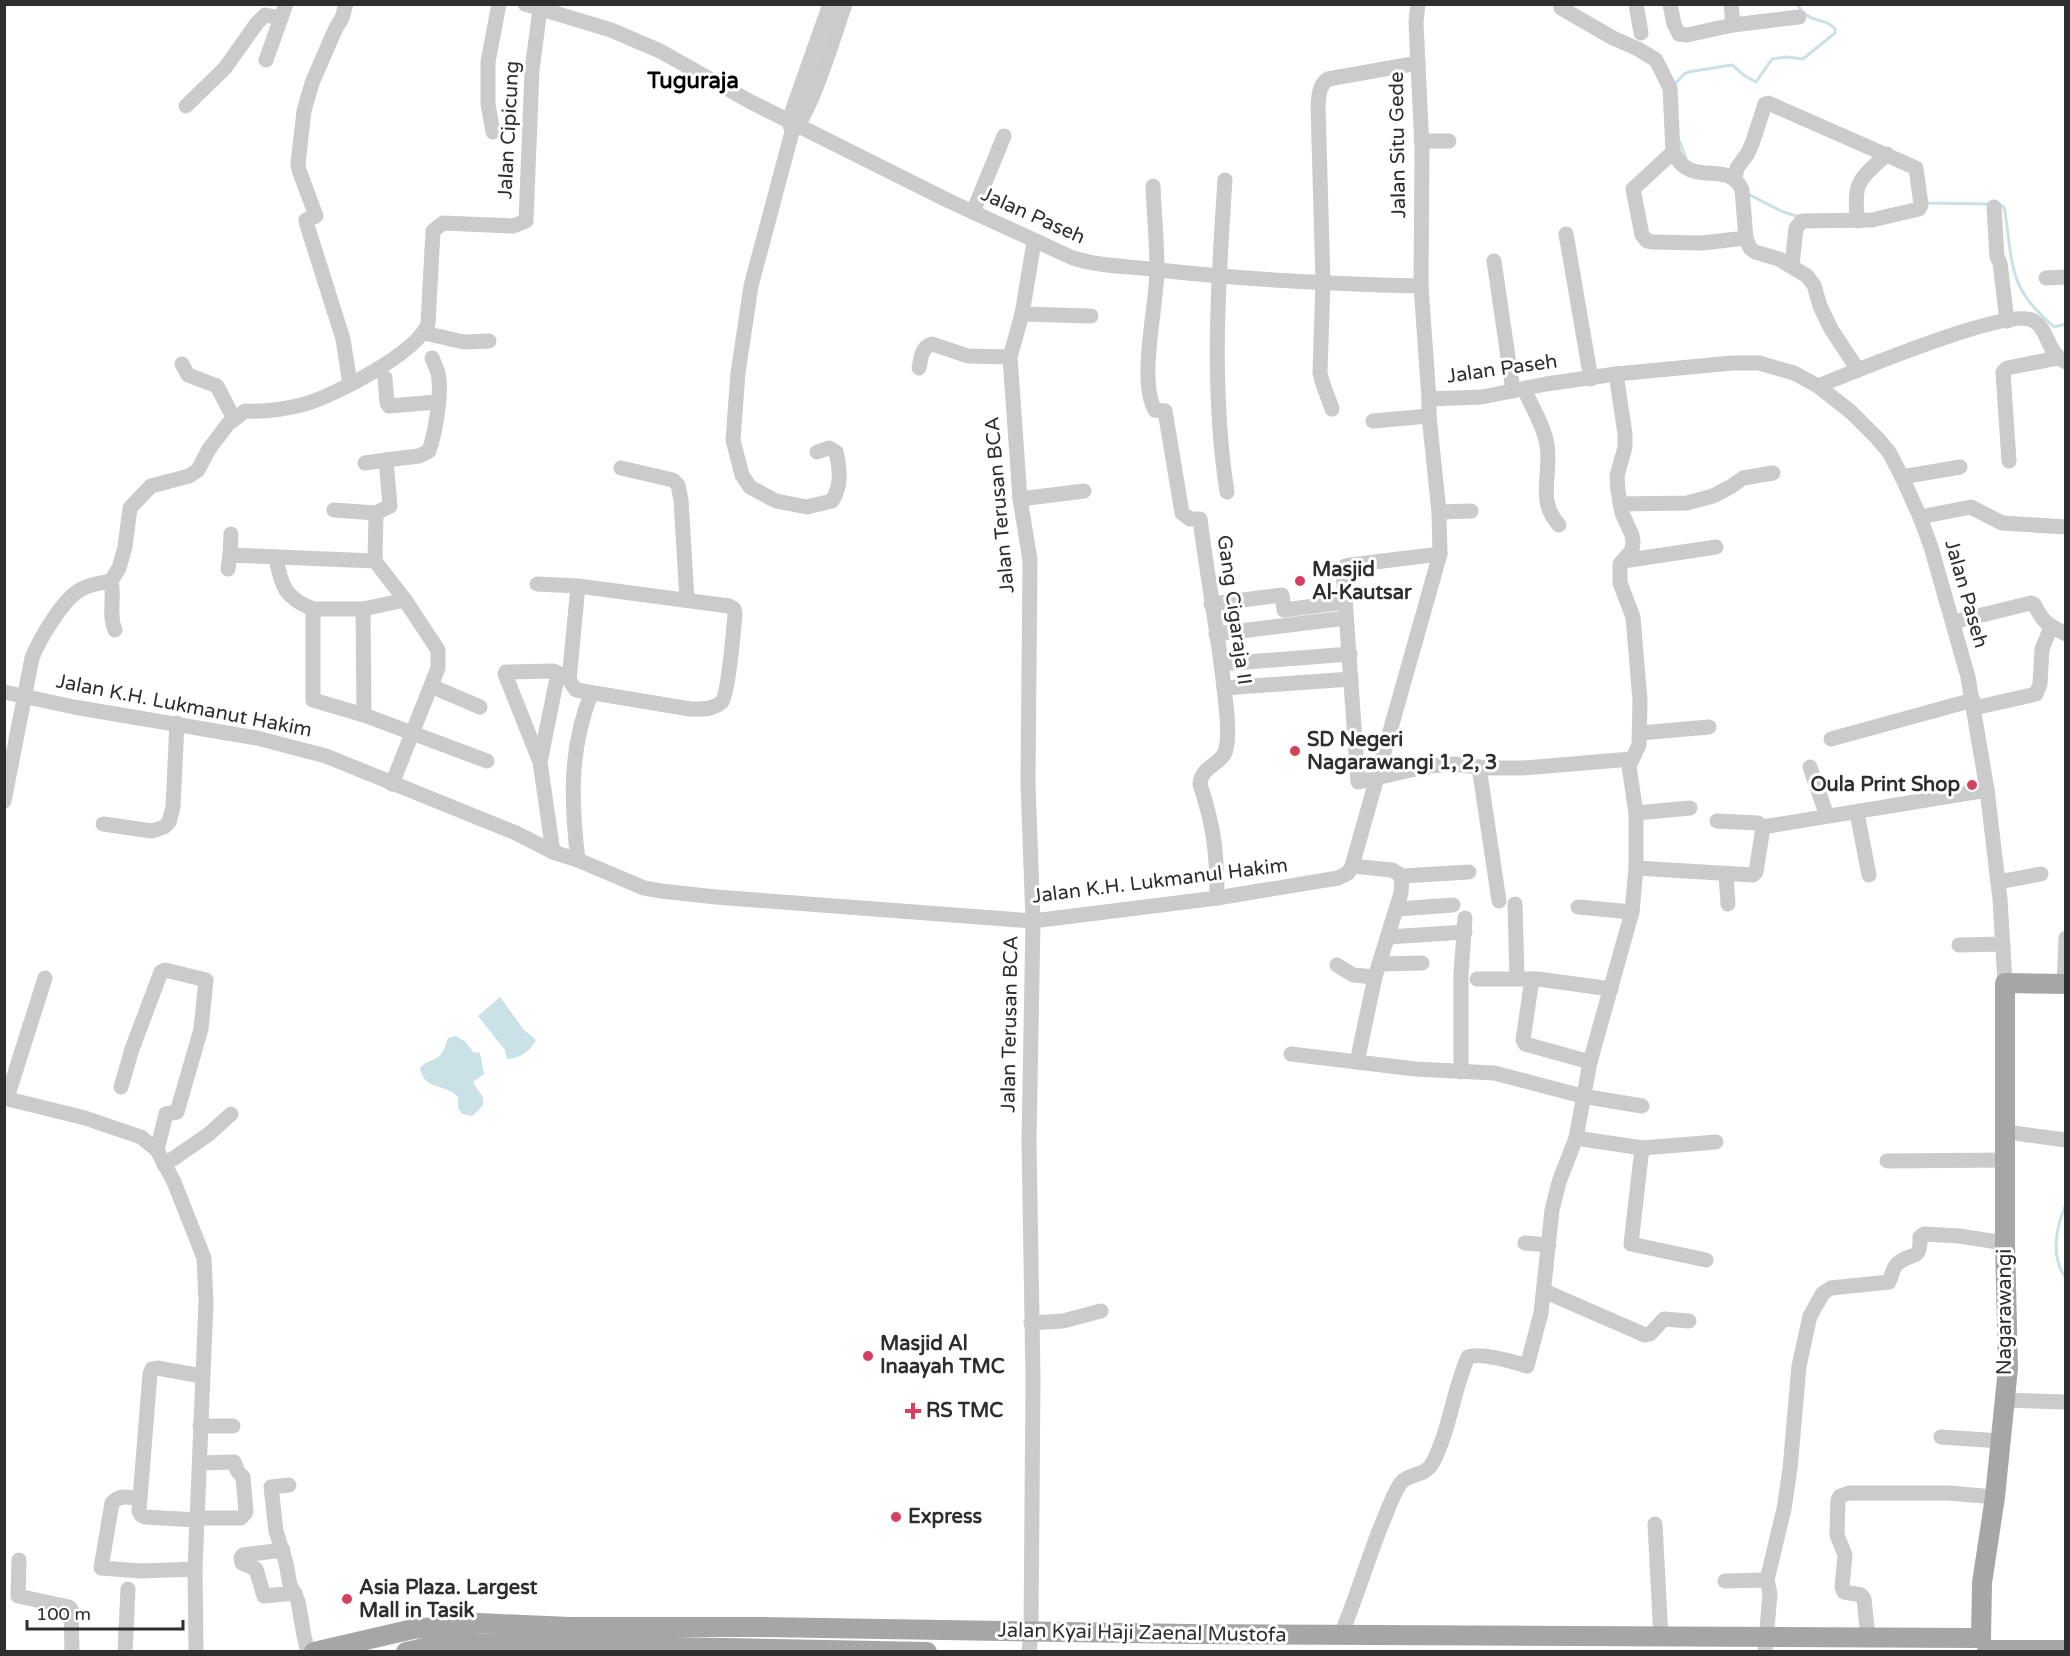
<svg xmlns="http://www.w3.org/2000/svg" width="2070" height="1656" font-family="'Varela Round',sans-serif">
  <style>
    .water { fill: #cae1e8 }
    .lines { fill: none; stroke-linecap: round; stroke-linejoin: round }
    .stream { stroke: #cae1e8; stroke-width: 3 }
    .minor { stroke: #cbcbcb; stroke-width: 15 }
    .major { stroke: #a6a6a6; stroke-width: 20 }
    .poi-dot { fill: #d63f5f; stroke: #fff; stroke-width: 2 }
    .labels { text-anchor: middle; dominant-baseline: central; stroke-width: 6; stroke-linejoin: round; paint-order: stroke }
    .street-label { font-size: 20px; fill: #2e2e2e; stroke: #fff }
    .poi-label { font-size: 20px; font-weight: bold; fill: #2e2e2e; stroke: #fff; text-anchor: start }
    .quarter-label { font-size: 22px; font-weight: bold; fill: #000; stroke: #fff }
  </style>
  <rect width="100%" height="100%" fill="#fff"/>
  <!-- water -->
  <g class="water">
    <path d="M500 997 524 1030 536 1040C529 1052 521 1058 507 1059L505 1050 478 1016Z"/>
    <path d="M456 1036 466 1042 473 1052 480 1053 484 1074 473 1082C483 1099 491 1101 472 1116L462 1114 458 1108V1097C445 1083 424 1091 420 1068 425 1061 431 1062 438 1057 444 1053 445 1045 448 1038Z"/>
  </g>
  <g class="lines">
    <!-- stream -->
    <g class="stream">
      <path d="M1674 85 1683 75 1688 72 1732 65 1745 76 1756 82 1772 59 1786 57 1803 59 1835 33V29C1825 16 1810 26 1797 4"/>
      <path d="M1680 142 1686 159"/>
      <path d="M1748 194 1781 211 1799 217"/>
      <path d="M1925 201 1929 203 1990 204"/>
      <path d="M1999 204 2004 207C2009 232 2009 265 2020 287 2028 303 2041 315 2054 327L2066 324"/>
      <path d="M2066 1204C2056 1227 2050 1257 2066 1278"/>
    </g>
    <!-- minor -->
    <g class="minor">
      <path d="M346 4 342 18 335 30 312 83 304 111 298 163 299 170 316 216 306 220 307 225 343 339 350 384"/>
      <path d="M525 4 611 30 660 51 751 102 951 202 1073 258C1102 267 1130 266 1159 270 1246 280 1334 284 1421 286L1429 399 1482 397 1546 384 1616 374 1732 363H1759L1794 373 1818 386 1851 412 1877 438 1889 452 1902 477 1920 517 1931 547 1968 677 1987 790 2000 899 2005 983"/>
      <path d="M1418 4 1416 22 1422 149 1421 286"/>
      <path d="M1561 4V8L1613 38 1638 49 1656 60 1670 88 1673 152C1691 190 1729 158 1742 190L1746 238 1702 243 1653 242 1647 241 1642 235 1633 189 1673 152"/>
      <path d="M1636 4 1641 33"/>
      <path d="M1670 4 1674 24 1679 34 1687 35 1733 25 1799 17"/>
      <path d="M1731 4 1733 25"/>
      <path d="M266 60 286 4"/>
      <path d="M186 106 225 68 257 23 265 15 281 18"/>
      <path d="M493 132 488 104V62L499 4"/>
      <path d="M792 132C811 114 835 33 845 4"/>
      <path d="M1421 141H1449"/>
      <path d="M1735 179 1737 168 1748 153 1753 141 1765 104 1768 103 1916 168 1921 205 1919 209 1872 220 1802 221 1796 228 1792 266"/>
      <path d="M1225 180C1218 284 1211 389 1227 492"/>
      <path d="M1153 186C1154 214 1157 242 1157 269 1157 306 1138 380 1155 410L1165 411 1182 513 1190 519H1200C1207 575 1218 632 1224 688 1226 705 1230 732 1226 749 1223 765 1201 765 1200 784 1214 827 1217 852 1217 898"/>
      <path d="M1994 207 1997 257 2000 263 2007 321"/>
      <path d="M973 212 1004 136"/>
      <path d="M1858 221C1852 182 1860 179 1887 154"/>
      <path d="M1566 234 1591 379"/>
      <path d="M1746 238 1750 248 1755 252 1779 259 1807 276 1814 285 1820 306 1831 329 1858 370"/>
      <path d="M1494 261 1513 391"/>
      <path d="M2046 278 2066 277"/>
      <path d="M1022 314 1091 316"/>
      <path d="M424 333 464 342 489 341"/>
      <path d="M182 364 188 375 217 386 234 419"/>
      <path d="M919 368C921 359 921 347 932 344L968 356 1010 357"/>
      <path d="M385 378 387 403 389 406 437 402"/>
      <path d="M1818 386C1853 372 2005 308 2032 320 2049 328 2046 353 2066 362"/>
      <path d="M1524 389C1531 405 1545 428 1547 445 1552 475 1536 500 1559 525"/>
      <path d="M1332 409C1328 396 1322 385 1320 372L1323 282 1318 106C1319 95 1319 85 1328 79L1418 63"/>
      <path d="M1373 421 1429 416"/>
      <path d="M817 452 829 448 836 452C840 470 842 485 832 501L807 507 776 501 750 487 742 475 733 440 738 373 751 286 792 132 789 120 830 4"/>
      <path d="M2009 461 2003 372 2007 368 2058 358"/>
      <path d="M365 463 386 460"/>
      <path d="M621 468 673 480 678 485 681 500 687 600"/>
      <path d="M1902 477 1960 467"/>
      <path d="M1020 499 1084 491"/>
      <path d="M1620 504 1687 503 1713 496 1732 486 1743 478 1773 473"/>
      <path d="M334 510 376 513 375 561 405 600 438 650V668L392 784"/>
      <path d="M1439 512 1471 511"/>
      <path d="M376 513 390 506 386 460 419 456 429 451C435 434 441 398 439 380 439 372 435 365 432 358"/>
      <path d="M1920 517 1971 507 2002 523 2066 527"/>
      <path d="M1440 554 1350 565 1345 566 1343 570 1358 782 1429 766 1453 764 1486 768H1523L1631 759"/>
      <path d="M230 555 231 534"/>
      <path d="M276 557C281 586 285 598 313 609"/>
      <path d="M1623 561 1716 547"/>
      <path d="M228 569 230 555 375 561"/>
      <path d="M111 581C115 597 108 615 115 630"/>
      <path d="M537 584 578 586 569 680 576 690 690 709C701 709 713 710 722 702 728 697 734 626 735 614L734 609 729 606 578 586"/>
      <path d="M405 600 363 609H313V700L364 715 487 761"/>
      <path d="M1211 604 1282 595 1284 610 1345 602"/>
      <path d="M363 609 364 715"/>
      <path d="M1953 622 2031 603 2034 604C2043 622 2047 625 2066 634"/>
      <path d="M1216 634 1346 618"/>
      <path d="M1221 664 1350 654"/>
      <path d="M431 686 480 707"/>
      <path d="M1224 688 1351 679"/>
      <path d="M4 692 74 707 257 738 326 756 516 833 553 852 578 860 644 888 661 891 716 897 1033 921 1217 898 1338 878 1348 873 1352 866 1440 554 1439 512 1429 416V399"/>
      <path d="M1974 708 2036 694 2040 684 2042 649 2051 627"/>
      <path d="M1640 733 1709 727"/>
      <path d="M1831 739 1973 700"/>
      <path d="M540 762 505 674 506 672 553 671 558 673 540 762 553 852"/>
      <path d="M1479 767 1499 901"/>
      <path d="M1810 767 1827 816"/>
      <path d="M4 801 32 658C39 640 63 599 80 590 89 584 101 583 111 581L119 568 125 547 130 508 151 486 189 476 198 470 209 449 228 424 245 411C265 412 286 409 305 404 336 395 416 353 428 324L433 231 443 223 513 226 526 221 532 70 540 9"/>
      <path d="M1636 813 1690 808"/>
      <path d="M1857 813 1869 875"/>
      <path d="M1717 821 1758 823 1763 827"/>
      <path d="M103 824 152 831 164 827 169 822 173 807 177 723"/>
      <path d="M578 860C571 802 569 750 591 694"/>
      <path d="M1352 866 1392 870 1402 876 1469 872"/>
      <path d="M1636 868 1753 875 1756 872 1763 827 1987 790"/>
      <path d="M1726 874 1728 904"/>
      <path d="M1998 882 2041 874"/>
      <path d="M1515 904 1517 978"/>
      <path d="M1578 907 1632 912"/>
      <path d="M1397 909 1453 905"/>
      <path d="M1388 937 1465 932"/>
      <path d="M1959 945 2003 944"/>
      <path d="M1379 964 1422 963"/>
      <path d="M1337 965 1353 975 1375 977"/>
      <path d="M1477 979H1538L1611 989"/>
      <path d="M1532 979 1523 1040 1525 1044 1590 1062"/>
      <path d="M2064 984 2066 938"/>
      <path d="M1291 1054 1415 1069 1494 1073 1582 1096 1642 1106"/>
      <path d="M1357 1062 1375 977 1401 893 1402 876"/>
      <path d="M1461 1072V974L1465 918"/>
      <path d="M121 1087 132 1049 161 972 165 970 206 980 201 1029 177 1112 166 1114 157 1150"/>
      <path d="M4 1098 85 1118 141 1137 157 1150 174 1182 204 1258 206 1302 195 1569 196 1652"/>
      <path d="M7 1098 45 978"/>
      <path d="M2006 1132 2066 1140"/>
      <path d="M1576 1138 1642 1148 1716 1142"/>
      <path d="M1642 1148 1631 1244 1706 1260"/>
      <path d="M1887 1161 2006 1160"/>
      <path d="M164 1165 209 1134 231 1114"/>
      <path d="M1525 1243 1549 1245"/>
      <path d="M1544 1291 1645 1335 1650 1334 1664 1319 1689 1321"/>
      <path d="M1031 1323 1063 1321 1101 1311"/>
      <path d="M2005 1400 2066 1402"/>
      <path d="M200 1426H233"/>
      <path d="M1941 1437 2001 1441"/>
      <path d="M289 1485 271 1487 276 1531 286 1563 290 1585 298 1601 304 1636 308 1652"/>
      <path d="M139 1499C129 1497 120 1494 112 1503L101 1568 141 1571 195 1569"/>
      <path d="M197 1518H241L246 1512 243 1477 238 1472 234 1462 200 1463"/>
      <path d="M197 1520 145 1517 141 1515 139 1511 150 1374 152 1369 157 1368 202 1376"/>
      <path d="M1655 1524 1661 1638"/>
      <path d="M283 1550 243 1555 241 1558 242 1563 256 1569 264 1596 295 1593"/>
      <path d="M19 1560 18 1596 69 1607 71 1609 72 1652"/>
      <path d="M1725 1581 1767 1580"/>
      <path d="M1341 1635C1355 1601 1366 1565 1379 1531 1386 1515 1391 1498 1400 1484 1408 1472 1425 1478 1433 1462 1450 1429 1453 1391 1468 1357 1481 1352 1514 1362 1527 1366L1541 1313 1552 1210 1559 1182 1576 1138 1590 1062 1632 912 1636 868V813L1629 766 1639 745 1640 700 1633 617 1620 583V564L1632 550 1633 542 1632 535 1622 513 1618 491 1617 476 1625 447V434L1616 374"/>
      <path d="M1868 1637 1864 1599 1861 1595 1844 1592 1842 1587 1845 1555 1837 1535 1838 1500 1840 1496 1849 1493H1949L1995 1497"/>
      <path d="M125 1652 128 1589"/>
      <path d="M1029 1652 1031 1632 1033 1378 1029 1141 1033 921 1028 784 1030 560 1020 499 1010 357 1022 314 1034 242"/>
      <path d="M1765 1652 1770 1594 1767 1580 1784 1509 1790 1469 1799 1366 1810 1316 1823 1293 1831 1288 1889 1282C1892 1276 1892 1269 1897 1264 1911 1251 1921 1263 1920 1237L1924 1234 1959 1236 2005 1243"/>
    </g>
    <!-- major -->
    <g class="major">
      <path d="M1981 1639 1982 1583 1995 1497 2008 1368 2005 1243V983L2066 984"/>
      <path d="M1987 1650H2066"/>
      <path d="M314 1652 413 1629 478 1623 570 1627H758L1189 1634 1974 1638"/>
      <path d="M406 1652 433 1646 468 1643 927 1652"/>
    </g>
  </g>
  <!-- markers -->
  <g class="poi-dot">
    <circle cx="1300" cy="581" r="6"/>
    <circle cx="1295" cy="751" r="6"/>
    <circle cx="1972" cy="785" r="6"/>
    <circle cx="868" cy="1356" r="6"/>
    <path d="M910 1402h6v6h6v6h-6v6h-6v-6h-6v-6h6z"/>
    <circle cx="896" cy="1517" r="6"/>
    <circle cx="347" cy="1599" r="6"/>
  </g>
  <g class="labels">
    <!-- street labels -->
    <g class="street-label">
      <text transform="translate(509 130) rotate(-87)">Jalan Cipicung</text>
      <text transform="translate(1398 145) rotate(-91)">Jalan Situ Gede</text>
      <text transform="translate(1033 216) rotate(24)">Jalan Paseh</text>
      <text transform="translate(1502 369) rotate(-8)">Jalan Paseh</text>
      <text transform="translate(1000 505) rotate(-95)">Jalan Terusan BCA</text>
      <text transform="translate(1966 594) rotate(74)">Jalan Paseh</text>
      <text transform="translate(1234 610) rotate(82)">Gang Cigaraja II</text>
      <text transform="translate(184 706) rotate(11)">Jalan K.H. Lukmanut Hakim</text>
      <text transform="translate(1160 881) rotate(-7)">Jalan K.H. Lukmanul Hakim</text>
      <text transform="translate(1010 1024) rotate(-89)">Jalan Terusan BCA</text>
      <text transform="translate(2005 1312) rotate(-90)">Nagarawangi</text>
      <text transform="translate(1142 1633) rotate(1)">Jalan Kyai Haji Zaenal Mustofa</text>
    </g>
    <!-- poi labels -->
    <g class="poi-label">
      <text x="1312" y="570">Masjid<tspan x="1312" dy="23">Al-Kautsar</tspan></text>
      <text x="1307" y="740">SD Negeri<tspan x="1307" dy="23">Nagarawangi 1, 2, 3</tspan></text>
      <text x="1960" y="785" text-anchor="end">Oula Print Shop</text>
      <text x="880" y="1344">Masjid Al<tspan x="880" dy="23">Inaayah TMC</tspan></text>
      <text x="926" y="1411">RS TMC</text>
      <text x="908" y="1517">Express</text>
      <text x="359" y="1588">Asia Plaza. Largest<tspan x="359" dy="23">Mall in Tasik</tspan></text>
    </g>
    <!-- quarter labels -->
    <g class="quarter-label">
      <text x="693" y="81">Tuguraja</text>
    </g>
  </g>
  <!-- border -->
  <rect width="2070" height="1656" fill="none" stroke="#2e2e2e" stroke-width="12"/>
  <!-- scale -->
  <path d="M27 1620v9h156v-9" fill="none" stroke="#2e2e2e" stroke-width="3"/>
  <text x="36" y="1620" font-size="18" fill="#2e2e2e" stroke="#ffffff" stroke-width="4.5" paint-order="stroke">100 m</text>
</svg>
